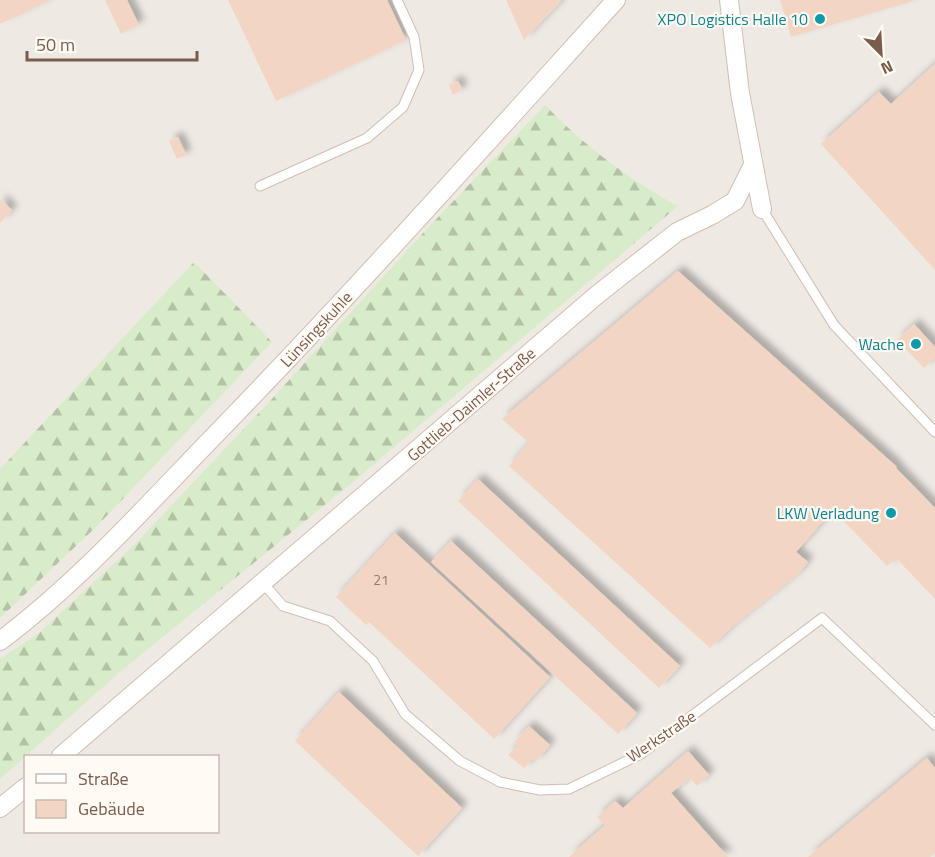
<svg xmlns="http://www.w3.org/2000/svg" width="935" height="857" font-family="'Titillium Web',sans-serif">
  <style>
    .industrial { fill: #efe9e4; fill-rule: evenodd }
    .forest { fill: url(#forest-firs) }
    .building { fill: #f3d5c3; filter: url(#shadow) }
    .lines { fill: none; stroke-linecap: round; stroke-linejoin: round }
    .lane-casing { stroke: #d1beb0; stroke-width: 11 }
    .street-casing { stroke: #d1beb0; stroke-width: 20 }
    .lane { stroke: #fff; stroke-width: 9 }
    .street { stroke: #fff; stroke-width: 18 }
    .culture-dot { fill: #0f9aa8; stroke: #fffaf3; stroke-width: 2 }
    .labels { text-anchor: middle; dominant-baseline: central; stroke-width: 4.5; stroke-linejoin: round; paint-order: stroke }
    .number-label { font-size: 14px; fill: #987a6a }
    .culture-label { font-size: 16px; fill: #0d838f; stroke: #fffaf3; text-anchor: end }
    .street-label { font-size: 16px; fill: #7a5c4d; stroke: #fffaf3 }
  </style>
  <defs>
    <pattern id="forest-firs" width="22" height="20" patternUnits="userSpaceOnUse" patternTransform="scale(1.5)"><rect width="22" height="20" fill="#d8ecc9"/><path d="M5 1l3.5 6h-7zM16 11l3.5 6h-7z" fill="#b4c2a5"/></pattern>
    <filter id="shadow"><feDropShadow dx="5.5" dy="-5.5" stdDeviation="3" flood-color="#0004"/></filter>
  </defs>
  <rect width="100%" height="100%" fill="#fdf6ec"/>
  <!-- industrial -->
  <path class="industrial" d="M0 0H935V857H0ZM26 756H218V832H26Z"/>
  <!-- forest -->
  <g class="forest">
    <path d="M545 105C582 144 631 181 678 206L353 482 121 671 0 779V659L39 633 136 543 270 401 425 231Z"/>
    <path d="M194 262 272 342 97 526 0 618V469Z"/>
  </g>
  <!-- building -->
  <g class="building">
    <path d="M0 0H51L0 24Z"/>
    <path d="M105 0H127L139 25 121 34Z"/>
    <path d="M228 0H387L406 40 276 101Z"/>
    <path d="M506 0H562L524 40Z"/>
    <path d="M780 0H913V1L791 37Z"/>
    <path d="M935 64V270L821 144 879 92 891 104Z"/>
    <path d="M458 81 462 90 453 95 449 85Z"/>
    <path d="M178 137 186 155 177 159 169 141Z"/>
    <path d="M0 199 12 210 0 223Z"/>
    <path d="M678 271 897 467 896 468 935 508V599L896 558 887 566 833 510 796 552 808 562 798 574 733 626 710 648 509 466 529 443 502 419Z"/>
    <path d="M914 324 935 347V358L924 368 897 340Z"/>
    <path d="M478 479 680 666 659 688 458 501Z"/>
    <path d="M395 533 550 677 494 739 369 622 366 625 336 597Z"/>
    <path d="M451 541 637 713 618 734 431 562Z"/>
    <path d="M339 692 462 808 418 856 295 741Z"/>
    <path d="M529 726 550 745 537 760 533 759 524 768 508 755 518 745 514 742Z"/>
    <path d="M688 751 709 775 697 786 690 778 671 793 728 857H569L605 825 597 817 615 801 623 808Z"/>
    <path d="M927 758 935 768V853L930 857H808Z"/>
  </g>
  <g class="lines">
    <!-- lane casing -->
    <g class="lane-casing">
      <g id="lane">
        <path d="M260 186 367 138 403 107 419 70 414 37 397 0"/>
        <path d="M762 209 834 325 935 432"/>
        <path d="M263 583 283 606 330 621 373 661 405 714 460 761 500 782 540 790 569 789 641 754 822 618 935 725"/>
      </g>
    </g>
    <!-- street casing -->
    <g class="street-casing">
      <g id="street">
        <path d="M729 0 740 93 762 209"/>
        <path d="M0 641C80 581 147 505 216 434 353 293 484 146 616 0"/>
        <path d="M61 756 598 294 677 232 712 215 735 201 753 165"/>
        <path d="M0 808 26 787"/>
      </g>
    </g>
    <!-- lane -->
    <use href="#lane" class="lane"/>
    <!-- street -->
    <use href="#street" class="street"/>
  </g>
  <!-- markers -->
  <g class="culture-dot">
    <circle cx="820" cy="19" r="6"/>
    <circle cx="916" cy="344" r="6"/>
    <circle cx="891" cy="513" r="6"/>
  </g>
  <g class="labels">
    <!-- number labels -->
    <g class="number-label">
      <text x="381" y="579">21</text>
    </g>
    <!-- culture labels -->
    <g class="culture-label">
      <text x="808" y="19">XPO Logistics Halle 10</text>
      <text x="904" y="344">Wache</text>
      <text x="879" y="513">LKW Verladung</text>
    </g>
    <!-- street labels -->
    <g class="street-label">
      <text transform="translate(316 329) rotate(-47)">Lünsingskuhle</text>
      <text transform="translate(471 404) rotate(-41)">Gottlieb-Daimler-Straße</text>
      <text transform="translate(661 736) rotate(-34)">Werkstraße</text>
    </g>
  </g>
  <!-- legend -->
  <rect x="24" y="755" width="195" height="78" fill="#fffaf3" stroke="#cabbb1" stroke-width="1.5"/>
  <rect x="36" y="774" width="30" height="9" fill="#ffffff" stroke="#cabbb1" stroke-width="1.5"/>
  <text x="78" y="785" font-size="18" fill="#7a5c4d">Straße</text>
  <rect x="36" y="800" width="30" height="18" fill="#f3d5c3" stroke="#cabbb1" stroke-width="1.5"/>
  <text x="78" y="815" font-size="18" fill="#7a5c4d">Gebäude</text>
  <!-- north arrow -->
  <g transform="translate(881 54) rotate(156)" stroke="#fffaf3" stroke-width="4.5" paint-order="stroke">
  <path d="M0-4.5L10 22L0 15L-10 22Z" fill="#7a5c4d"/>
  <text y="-9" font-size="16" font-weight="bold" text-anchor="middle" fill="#7a5c4d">N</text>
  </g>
  <!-- scale -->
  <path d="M27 51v9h170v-9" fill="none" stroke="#7a5c4d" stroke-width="3"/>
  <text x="36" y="51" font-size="18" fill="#7a5c4d" stroke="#fffaf3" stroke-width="4.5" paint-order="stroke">50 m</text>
</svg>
